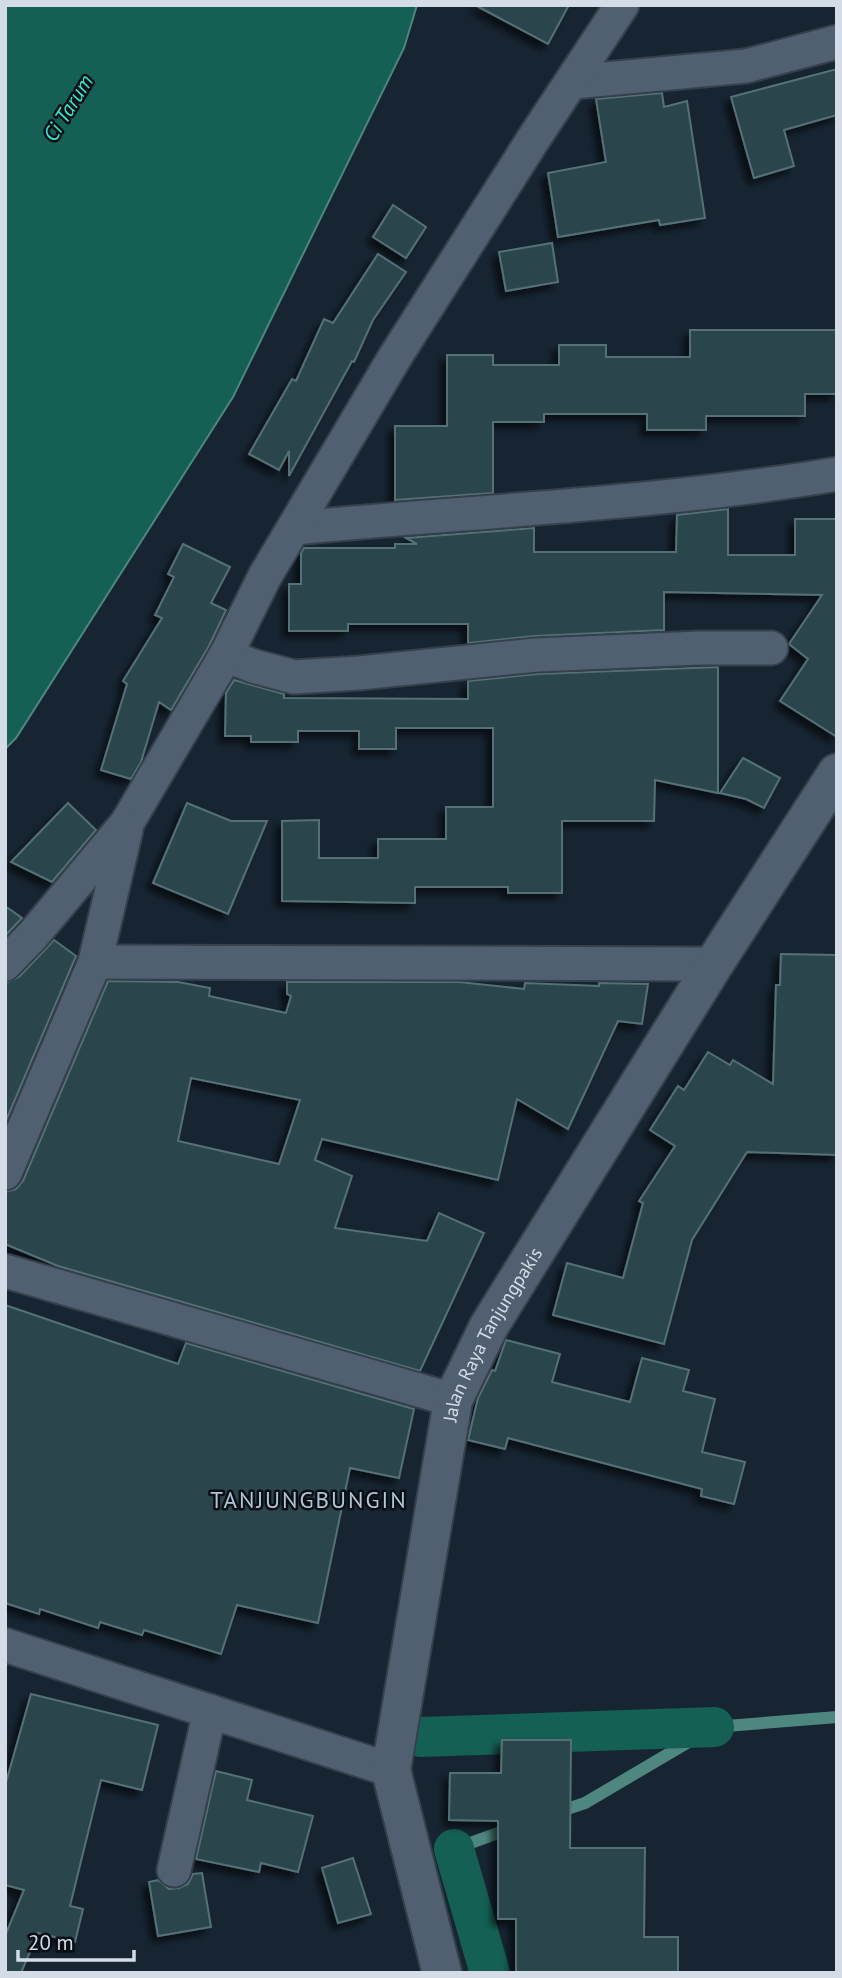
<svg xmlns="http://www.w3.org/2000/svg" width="842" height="1978" font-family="'PT Sans',sans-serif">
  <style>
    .water { fill: #146054; stroke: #4e8680; stroke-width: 2 }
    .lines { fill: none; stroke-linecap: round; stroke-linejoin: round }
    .stream { stroke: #4e8680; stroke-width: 12 }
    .canal { stroke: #146054; stroke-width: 40 }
    .building { fill: #2b454b; stroke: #557077; stroke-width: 2; fill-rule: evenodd; filter: url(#shadow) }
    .street-casing { stroke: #35404c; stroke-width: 37 }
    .secondary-casing { stroke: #35404c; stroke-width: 42 }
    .street { stroke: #506070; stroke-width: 33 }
    .secondary { stroke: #506070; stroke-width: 38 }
    .labels { text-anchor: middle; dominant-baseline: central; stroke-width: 5; stroke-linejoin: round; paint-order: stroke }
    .street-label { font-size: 19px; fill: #d4dde7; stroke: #080e14 }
    .water-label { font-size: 21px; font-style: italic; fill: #25f2d5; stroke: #080e14 }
    .quarter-label { font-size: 23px; letter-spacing: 2px; fill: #b2c5d7; stroke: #080e14 }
  </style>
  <defs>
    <filter id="shadow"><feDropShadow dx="-6" dy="6" stdDeviation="3.5" flood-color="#0009"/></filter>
  </defs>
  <rect width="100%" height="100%" fill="#172533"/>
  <!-- water -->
  <path class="water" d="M5 5H417L404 48 233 397 16 738 5 749Z"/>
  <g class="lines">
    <!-- stream -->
    <g class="stream">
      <path d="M555 1813 585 1803 714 1727 837 1717"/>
      <path d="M454 1849 512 1828"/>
    </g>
    <!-- canal -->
    <g class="canal">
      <path d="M421 1737 714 1727"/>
      <path d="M454 1849 490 1973"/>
    </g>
  </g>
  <!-- building -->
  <g class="building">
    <path d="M475 5H569L548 44Z"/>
    <path d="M837 69V115L784 130 794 166 754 178 731 97Z"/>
    <path d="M662 93 664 107 687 101 705 218 660 225 659 220 558 237 548 173 606 162 596 99Z"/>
    <path d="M393 205 426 227 406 258 373 237Z"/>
    <path d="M552 243 558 282 506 291 499 252Z"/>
    <path d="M378 254 406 272 373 320 354 362 352 361 289 476V451L279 470 249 454 292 379 296 381 324 319 333 323Z"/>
    <path d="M690 330H837V394H805V416H706V430H647V414H544V422H493V493L395 500V426H447V355H493V365H559V345H606V357H690Z"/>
    <path d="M728 509V555H795V519H837V737L780 701 808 659 789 644 822 595 664 592V630L535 636 468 643V624H348V631H289V584H301V553L304 548H395V544H417L406 538 534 528V552H676L677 515Z"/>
    <path d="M183 544 230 567 211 603 226 610 209 646 171 710 159 702 141 762 131 779 101 770 127 684 123 681 162 618 155 615 174 577 168 574Z"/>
    <path d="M718 667V793L655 780 654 821H562V893H508V887H415V903L282 901V821L319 820V858H378V839H446V807H493V728H396V749H359V731H298V742H251V736H225L226 693 234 680 284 694V698L468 699V681L537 674Z"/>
    <path d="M743 758 780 778 764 808 746 799 720 793Z"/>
    <path d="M68 803 96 830 52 882 11 862Z"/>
    <path d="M187 803 231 821H267L228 914 153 883Z"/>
    <path d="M5 906 22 918 5 936Z"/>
    <path d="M54 940 76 956 5 1123V983L19 977Z"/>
    <path d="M781 954 837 955V1155L747 1152 692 1240 664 1344 553 1315 567 1263 623 1278 643 1203 639 1201 675 1146 650 1130 678 1086 684 1090 708 1052 730 1065 733 1060 773 1084 776 985H780Z"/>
    <path d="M108 981 178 982 210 988 209 996 286 1013 291 996 287 994V982H459L524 989 525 983 599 986V983L648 984 642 1024 618 1021 568 1129 517 1099 498 1180 322 1139 315 1160 352 1176 335 1228 427 1241 439 1213 484 1233 420 1371 58 1266 5 1244V1192L16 1189 23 1181ZM191 1078 300 1100 279 1164 178 1141Z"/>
    <path d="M5 1305 178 1364 186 1343 414 1409 399 1478 350 1468 318 1623 237 1605 221 1654 144 1630 142 1635 100 1622 98 1628 40 1609 39 1614 5 1603Z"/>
    <path d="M506 1340 560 1354 552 1382 630 1402 642 1358 689 1370 683 1391 715 1399 702 1452 745 1462 734 1504 701 1496 702 1489 508 1438 505 1449 468 1440 478 1398 492 1370 495 1371Z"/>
    <path d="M31 1694 158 1725 142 1790 101 1780 70 1906 83 1909 75 1942 38 1933 21 1973H5V1936L24 1890 5 1885V1786Z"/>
    <path d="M502 1740H571L570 1848H645L644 1937H678V1973H516V1919H498V1821L449 1820 450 1773H501Z"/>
    <path d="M216 1771 252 1780 247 1800 313 1816 298 1872 261 1863 259 1872 196 1859Z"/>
    <path d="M353 1858 371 1914 338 1923 322 1868Z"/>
    <path d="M202 1873 211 1927 158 1936 149 1882 158 1880 169 1889 179 1888 188 1884 193 1874Z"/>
  </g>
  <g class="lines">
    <!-- street casing -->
    <g class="street-casing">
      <g id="street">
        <path d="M573 82 746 66 837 42"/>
        <path d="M295 528C476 511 658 504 837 474"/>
        <path d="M226 655 253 666 294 677 360 673 536 655 700 648H771"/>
        <path d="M95 962 714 964"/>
        <path d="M5 964 33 935 127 823 226 655 265 576 395 357 536 135 622 5"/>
        <path d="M5 1173 95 962 126 830"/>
        <path d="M5 1271 453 1400"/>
        <path d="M5 1645 391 1770"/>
        <path d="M174 1870 210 1711"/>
      </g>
    </g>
    <!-- secondary casing -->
    <g class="secondary-casing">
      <g id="secondary">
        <path id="s1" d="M442 1973 391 1770 453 1400 489 1326 714 964 837 773"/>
      </g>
    </g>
    <!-- street -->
    <use href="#street" class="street"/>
    <!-- secondary -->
    <use href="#secondary" class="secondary"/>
  </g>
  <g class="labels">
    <!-- street labels -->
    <g class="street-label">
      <text stroke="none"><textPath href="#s1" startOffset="660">Jalan Raya Tanjungpakis</textPath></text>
    </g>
    <!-- water labels -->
    <g class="water-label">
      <text transform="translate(68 108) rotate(-58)">Ci Tarum</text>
    </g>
    <!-- quarter labels -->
    <g class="quarter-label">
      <text x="309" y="1499">TANJUNGBUNGIN</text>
    </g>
  </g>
  <!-- border -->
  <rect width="842" height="1978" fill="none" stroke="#d4dde7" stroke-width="14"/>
  <!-- scale -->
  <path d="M18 1950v10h116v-10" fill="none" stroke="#d4dde7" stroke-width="3.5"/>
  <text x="28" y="1950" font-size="21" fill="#d4dde7" stroke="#080e14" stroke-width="5" paint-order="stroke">20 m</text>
</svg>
